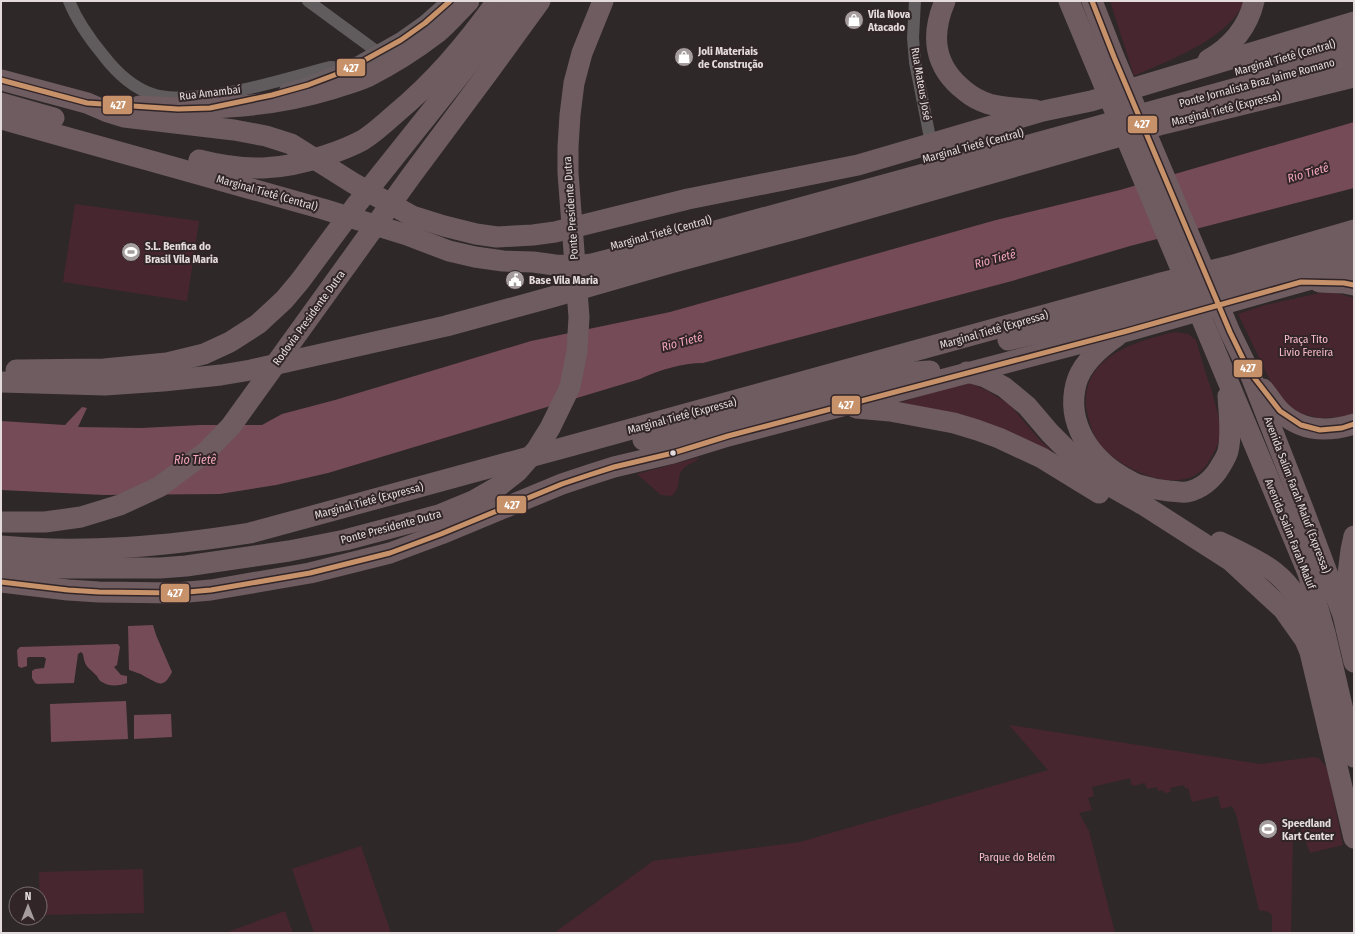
<svg xmlns="http://www.w3.org/2000/svg" width="1355" height="934" font-family="'Fira Sans Condensed',sans-serif">
  <style>
    .green { fill: #482630 }
    .water { fill: #744b56 }
    .lines { fill: none; stroke-linecap: round; stroke-linejoin: round }
    .street { stroke: #605c5d; stroke-width: 12 }
    .secondary { stroke: #685e61; stroke-width: 16 }
    .highway { stroke: #6e5c61; stroke-width: 21 }
    .bus-1-casing { stroke: #312528; stroke-width: 8 }
    .bus-1 { stroke: #c7916a; stroke-width: 5 }
    .bus-dot { fill: #e3dbdc; stroke: #312528; stroke-width: 1.5 }
    .labels { text-anchor: middle; dominant-baseline: central; stroke-width: 4; stroke-linejoin: round; paint-order: stroke }
    .poi-label { font-size: 11px; font-weight: bold; fill: #e3dbdc; stroke: #312528; text-anchor: start }
    .street-label { font-size: 11px; fill: #e3dbdc; stroke: #312528 }
    .park-label { font-size: 11px; fill: #fabccb; stroke: #312528 }
    .water-label { font-size: 12px; font-style: italic; fill: #f3a6ba; stroke: #312528 }
    .line-badge { stroke: #312528; stroke-width: 1.5 }
    .badge-label { font-size: 11px; text-anchor: middle; font-weight: bold; fill: #fff }
  </style>
  <rect width="100%" height="100%" fill="#2e2829"/>
  <!-- green -->
  <g class="green">
    <path d="M1110 1H1245C1227 40 1171 59 1134 76Z"/>
    <path d="M75 204 199 221 187 301 63 282Z"/>
    <path d="M1320 293H1335L1354 298V413L1348 417 1319 418 1302 414 1289 407 1277 395 1238 314 1265 305Z"/>
    <path d="M1175 332 1188 334 1196 340C1201 358 1206 375 1212 392 1215 405 1220 417 1220 431 1220 443 1215 451 1209 461 1187 500 1125 472 1102 447 1094 437 1089 424 1087 411 1078 358 1135 341 1175 332Z"/>
    <path d="M970 383 986 390 1009 404 1039 439 1069 468 899 403 947 388Z"/>
    <path d="M700 457C695 463 687 464 682 470 676 478 682 486 672 496L661 495 637 474Z"/>
    <path d="M1009 725 1260 764 1313 757 1319 758 1327 768 1343 845 1310 853 1299 824 1293 834 1291 933H1272V915L1268 912 1259 910 1236 814 1232 806 1221 809 1218 796 1192 802 1188 788H1185L1184 785 1170 788 1171 792 1164 793 1163 790 1158 791 1157 787 1147 789 1145 783 1132 786 1130 778 1092 787 1094 796 1088 798 1092 810 1079 813 1089 831 1115 933H554L653 861 800 842 1048 770Z"/>
    <path d="M361 846 391 933H314L292 869Z"/>
    <path d="M143 869 144 913 40 915 39 872Z"/>
    <path d="M285 911 293 933H225Z"/>
  </g>
  <!-- water -->
  <g class="water">
    <path d="M1354 122V188L1130 246 1012 281 703 363C682 363 659 370 640 379L328 473 276 485 220 494 104 495 1 490V421L65 425 82 407 87 408 78 427 142 428 200 425H262L282 414 335 400 531 341 670 312 996 220 1120 190Z"/>
    <path d="M153 625 156 635 172 672C163 690 158 683 144 676 140 673 134 672 129 670L128 626Z"/>
    <path d="M118 644 120 647 117 665 114 667 121 675 127 676V683C120 686 109 687 102 682 99 681 98 677 96 675 87 666 85 667 83 654L81 652 78 654 74 683 38 684 35 683 32 678V671L35 669 44 668 46 659 44 657H29L27 658V666L21 668 18 666 17 650 20 647Z"/>
    <path d="M126 701 128 739 51 742 50 704Z"/>
    <path d="M171 714 172 737 134 739V715Z"/>
  </g>
  <g class="lines">
    <!-- street -->
    <g class="street">
      <path d="M69 1C77 21 89 38 103 55 116 72 131 87 152 94 163 98 176 98 188 97 236 95 284 79 330 67L340 68 345 71"/>
      <path d="M308 1 379 53"/>
      <path d="M915 1 913 38 915 62 931 143"/>
    </g>
    <!-- secondary -->
    <path class="secondary" d="M287 91 308 85 355 66 401 40 425 23 450 1"/>
    <!-- highway -->
    <g class="highway">
      <path d="M945 1C930 36 934 67 965 91 972 97 980 101 989 104 1003 108 1020 108 1035 110"/>
      <path d="M1069 1 1308 573 1325 633 1354 757"/>
      <path d="M1092 1 1114 57 1230 332 1249 371 1302 506 1343 615 1354 662"/>
      <path d="M1283 58 1354 38"/>
      <path d="M1208 60C1231 47 1248 27 1254 1"/>
      <path d="M1 80 87 103 108 112 124 117 234 130 266 136 291 144 353 183 412 216 444 226 476 234 497 237 533 235 555 232 688 199 858 165 1043 111 1091 101 1354 22"/>
      <path d="M1 103 54 118"/>
      <path d="M139 106C204 111 270 108 332 89 344 85 356 82 367 77 391 65 415 50 437 33 448 24 458 12 469 1"/>
      <path d="M1 119 323 209 407 235 449 251 475 257 503 261 533 262 555 265 577 266 592 264 639 252 1354 56"/>
      <path d="M199 160C246 172 281 171 327 155 339 151 352 146 363 140 374 133 384 124 394 115 435 81 466 44 497 1"/>
      <path d="M1319 282 1344 283 1354 285"/>
      <path d="M1117 336C1101 347 1081 364 1076 384 1066 423 1090 458 1123 477 1128 480 1134 484 1139 485 1149 488 1159 490 1169 491 1175 491 1182 493 1187 492 1201 489 1213 479 1220 467 1223 462 1227 456 1228 451 1232 433 1229 414 1228 396"/>
      <path d="M1008 340 1069 326 1354 248"/>
      <path d="M16 370 104 369 167 363 204 354 230 342 258 324 284 300 300 281 357 204 519 1"/>
      <path d="M967 372 985 377 1004 387 1027 406 1050 433 1088 471 1105 483 1142 504 1231 561 1283 609 1305 640 1310 652 1354 838"/>
      <path d="M1 382 105 385 163 381 221 375 251 370 335 351 446 326 552 297 671 263 803 227 1163 124 1354 77"/>
      <path d="M1263 389C1269 396 1274 405 1280 411 1301 432 1328 432 1354 424"/>
      <path d="M856 408 890 411 954 423 977 430 999 438 1042 458 1099 493"/>
      <path d="M643 440 711 425 890 377 915 372 930 371"/>
      <path d="M1 522H45L81 517 120 505 159 487 206 452 231 426 411 176 487 74 540 1"/>
      <path d="M1220 542C1237 550 1254 558 1269 568 1290 582 1305 607 1315 629"/>
      <path d="M1 546C84 554 168 546 250 533L577 444 1157 284 1230 266 1354 230"/>
      <path d="M1 564 21 567 68 568H160L186 566 289 551 345 540 439 515 473 501 499 486 518 471 537 449 550 428 570 387 577 351 579 317 568 173V147L570 115 574 83 582 53 603 1"/>
      <path d="M1 582 68 590 99 592 176 593 211 590 310 573 390 553 441 534 562 484 589 475 614 467 673 453 728 436 1127 331 1354 267"/>
      <path d="M1343 613 1351 550 1354 536"/>
    </g>
    <!-- bus-1 casing -->
    <g class="bus-1-casing">
      <g id="bus-1">
        <path d="M1092 1 1114 57 1230 332 1249 371 1280 411 1301 425 1320 430 1342 428 1354 424"/>
        <path d="M1 80 87 103 178 109 210 108 272 95 308 85 345 71 401 40 425 23 450 1"/>
        <path d="M1 582 68 590 99 592 176 593 211 590 310 573 390 553 441 534 562 484 589 475 614 467 673 453 728 436 1127 331 1301 282 1344 283 1354 285"/>
      </g>
    </g>
    <!-- bus-1 -->
    <use href="#bus-1" class="bus-1"/>
  </g>
  <!-- icons -->
  <defs>
    <g id="shop-disc" transform="scale(1)"><circle r="9.5" fill="#a49c9d" stroke="#312528"/><path d="M-5-2.5h2.3a2.7 3.5 0 0 1 5.4 0H5L5.5 6h-11ZM-1.5-2.5h3a1.5 2.3 0 0 0-3 0Z" fill="#fff"/></g>
    <g id="stadium-disc" transform="scale(1)"><circle r="9.5" fill="#a49c9d" stroke="#312528"/><path d="M0-5a6.5 5 0 1 0 0 10a6.5 5 0 1 0 0-10ZM-3.5-1.8h7v3.6h-7Z" fill="#fff"/></g>
    <g id="civic-disc" transform="scale(1)"><circle r="9.5" fill="#a49c9d" stroke="#312528"/><path d="M-.6-6.5H3V-4.5H.6V-3L4-1V1h2V6H-6V1h2V-1L-.6-3ZM-1.2 2.5V6h2.4V2.5Z" fill="#fff"/></g>
  </defs>
  <g fill-rule="evenodd">
    <use href="#shop-disc" x="854" y="20"/>
    <use href="#shop-disc" x="684" y="57"/>
    <use href="#stadium-disc" x="131" y="252"/>
    <use href="#civic-disc" x="515" y="280"/>
    <use href="#stadium-disc" x="1268" y="829"/>
  </g>
  <!-- markers -->
  <circle class="bus-dot" cx="673" cy="453" r="3.5"/>
  <g class="labels">
    <!-- poi labels -->
    <g class="poi-label">
      <text x="868" y="14">Vila Nova<tspan x="868" dy="13">Atacado</tspan></text>
      <text x="698" y="51">Joli Materiais<tspan x="698" dy="13">de Construção</tspan></text>
      <text x="145" y="246">S.L. Benfica do<tspan x="145" dy="13">Brasil Vila Maria</tspan></text>
      <text x="529" y="280">Base Vila Maria</text>
      <text x="1282" y="823">Speedland<tspan x="1282" dy="13">Kart Center</tspan></text>
    </g>
    <!-- street labels -->
    <g class="street-label">
      <text transform="translate(1285 58) rotate(-16)">Marginal Tietê (Central)</text>
      <text transform="translate(1257 83) rotate(-15)">Ponte Jornalista Braz Jaime Romano</text>
      <text transform="translate(921 84) rotate(80)">Rua Mateus José</text>
      <text transform="translate(210 93) rotate(-7)">Rua Amambaí</text>
      <text transform="translate(1226 109) rotate(-14)">Marginal Tietê (Expressa)</text>
      <text transform="translate(973 146) rotate(-15)">Marginal Tietê (Central)</text>
      <text transform="translate(267 193) rotate(16)">Marginal Tietê (Central)</text>
      <text transform="translate(571 208) rotate(-94)">Ponte Presidente Dutra</text>
      <text transform="translate(661 233) rotate(-15)">Marginal Tietê (Central)</text>
      <text transform="translate(309 318) rotate(-54)">Rodovia Presidente Dutra</text>
      <text transform="translate(994 330) rotate(-16)">Marginal Tietê (Expressa)</text>
      <text transform="translate(682 416) rotate(-15)">Marginal Tietê (Expressa)</text>
      <text transform="translate(1297 495) rotate(69)">Avenida Salim Farah Maluf (Expressa)</text>
      <text transform="translate(369 501) rotate(-15)">Marginal Tietê (Expressa)</text>
      <text transform="translate(391 527) rotate(-15)">Ponte Presidente Dutra</text>
      <text transform="translate(1290 534) rotate(68)">Avenida Salim Farah Maluf</text>
    </g>
    <!-- park labels -->
    <g class="park-label">
      <text x="1306" y="339">Praça Tito<tspan x="1306" dy="13">Livio Fereira</tspan></text>
      <text x="1017" y="857">Parque do Belém</text>
    </g>
    <!-- water labels -->
    <g class="water-label">
      <text transform="translate(1308 173) rotate(-16)">Rio Tietê</text>
      <text transform="translate(995 259) rotate(-15)">Rio Tietê</text>
      <text transform="translate(682 342) rotate(-15)">Rio Tietê</text>
      <text x="195" y="460">Rio Tietê</text>
    </g>
  </g>
  <g class="line-badge">
    <rect x="336" y="58" width="30" height="19" rx="4" fill="#c7916a"/>
    <rect x="102" y="95" width="31" height="20" rx="4" fill="#c7916a"/>
    <rect x="1127" y="115" width="31" height="19" rx="4" fill="#c7916a"/>
    <rect x="1233" y="359" width="30" height="19" rx="4" fill="#c7916a"/>
    <rect x="831" y="395" width="30" height="20" rx="4" fill="#c7916a"/>
    <rect x="496" y="495" width="31" height="19" rx="4" fill="#c7916a"/>
    <rect x="160" y="583" width="30" height="20" rx="4" fill="#c7916a"/>
  </g>
  <g class="badge-label">
    <text x="351" y="72">427</text>
    <text x="118" y="109">427</text>
    <text x="1142" y="128">427</text>
    <text x="1248" y="372">427</text>
    <text x="846" y="409">427</text>
    <text x="512" y="509">427</text>
    <text x="175" y="597">427</text>
  </g>
  <!-- border -->
  <rect width="1355" height="934" fill="none" stroke="#e3dbdc" stroke-width="4"/>
  <!-- north arrow -->
  <g transform="translate(28 906)"><circle r="19" fill="#312528" stroke="#786e70"/>
  <path d="M0-3L7 15L0 10L-7 15Z" fill="#a49c9d"/>
  <text y="-6" font-size="11" font-weight="bold" text-anchor="middle" fill="#e3dbdc">N</text>
  </g>
</svg>
